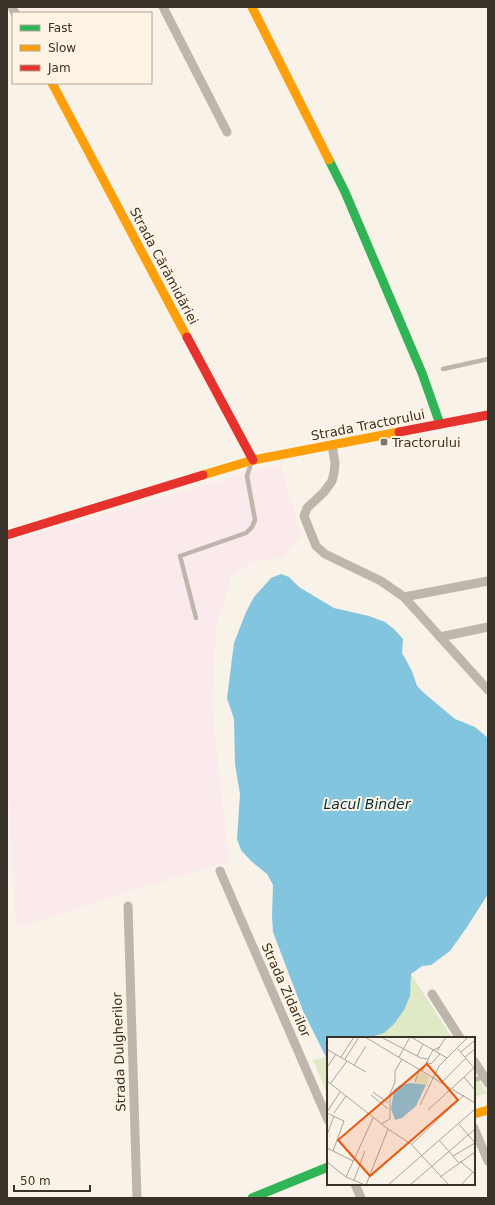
<svg xmlns="http://www.w3.org/2000/svg" width="495" height="1205" font-family="'DejaVu Sans',sans-serif">
  <style>
    .industrial { fill: #faeaec }
    .green { fill: #e0e9c5 }
    .water { fill: #83c4de }
    .lines { fill: none; stroke-linecap: round; stroke-linejoin: round }
    .lane { stroke: #beb5ac; stroke-width: 4.5 }
    .street { stroke: #beb5ac; stroke-width: 9 }
    .fast { stroke: #30b455; stroke-width: 9 }
    .slow { stroke: #ff9f0a; stroke-width: 9 }
    .jam { stroke: #e5322d; stroke-width: 9 }
    .poi-dot { fill: #7c756c; stroke: #fff3e3; stroke-width: 1.5 }
    .labels { text-anchor: middle; dominant-baseline: central; stroke-width: 4; stroke-linejoin: round; paint-order: stroke }
    .street-label { font-size: 13px; fill: #393228; stroke: #fff3e3 }
    .poi-label { font-size: 13px; fill: #393228; stroke: #fff3e3; text-anchor: start }
    .water-label { font-size: 14px; font-style: italic; fill: #053143; stroke: #fff3e3 }
    .inset-road { fill: none; stroke: #aca59c; stroke-width: 1 }
    .view { fill: #e8590c; fill-opacity: 0.15; stroke: #e8590c; stroke-width: 2 }
    .inset-edge { fill: none; stroke: #393228; stroke-width: 2 }
  </style>
  <rect width="100%" height="100%" fill="#f9f2e9"/>
  <!-- industrial -->
  <path class="industrial" d="M281 464 301 536 282 558 253 562 231 577 216 629 212 705 228 858 230 861 119 895 16 928 7 766V541Z"/>
  <!-- green -->
  <g class="green">
    <path d="M411 974 452 1038H368L384 1033 410 996Z"/>
    <path d="M326 1057H328V1096L313 1060Z"/>
    <path d="M474 1072 487 1093 474 1097Z"/>
  </g>
  <!-- water -->
  <path class="water" d="M281 574 289 577 299 587 334 608 369 616 385 622 395 630 403 639 402 653 412 671 417 686 424 693 455 719 475 727 488 738V894L467 927 450 951 431 965 422 966 411 974 410 996 404 1010 394 1024 384 1033 368 1038H328V1057H326L303 1011 273 932 272 916 273 885 267 874 251 861 241 850 237 839 240 794 235 764 234 719 227 698 234 643 246 612 254 597 271 578Z"/>
  <g class="lines">
    <!-- lane -->
    <g class="lane">
      <path d="M443 369 488 359"/>
      <path d="M196 618 180 556 246 533 252 527 255 520 247 476 251 464"/>
      <path d="M474 1080 484 1077"/>
    </g>
    <!-- street -->
    <g class="street">
      <path d="M12 7 15 13"/>
      <path d="M163 7 227 132"/>
      <path d="M332 445 335 463 334 473 332 481 324 492 307 508 304 516 316 546 325 554 381 581 404 597 488 690"/>
      <path d="M404 597 488 581"/>
      <path d="M440 637 488 627"/>
      <path d="M220 871 328 1120"/>
      <path d="M128 906 137 1198"/>
      <path d="M432 994 460 1038"/>
      <path d="M474 1061 488 1083"/>
      <path d="M474 1128 488 1161"/>
      <path d="M355 1184 361 1198"/>
    </g>
    <!-- fast -->
    <g class="fast">
      <path d="M329 160 345 192 422 373 440 424"/>
      <path d="M252 1198 328 1167"/>
    </g>
    <!-- slow -->
    <g class="slow">
      <path d="M252 7 329 160"/>
      <path d="M52 83 187 337"/>
      <path d="M203 475 253 460 399 432"/>
      <path d="M474 1114 488 1110"/>
    </g>
    <!-- jam -->
    <g class="jam">
      <path d="M187 337 253 460"/>
      <path d="M399 432 488 415"/>
      <path d="M7 535 203 475"/>
    </g>
  </g>
  <!-- markers -->
  <rect class="poi-dot" x="380" y="438" width="8" height="8" rx="2"/>
  <g class="labels">
    <!-- street labels -->
    <g class="street-label">
      <text transform="translate(164 266) rotate(62)">Strada Cărămidăriei</text>
      <text transform="translate(368 425) rotate(-11)">Strada Tractorului</text>
      <text transform="translate(286 990) rotate(66)">Strada Zidarilor</text>
      <text transform="translate(119 1052) rotate(-92)">Strada Dulgherilor</text>
    </g>
    <!-- poi labels -->
    <g class="poi-label">
      <text x="392" y="442">Tractorului</text>
    </g>
    <!-- water labels -->
    <g class="water-label">
      <text x="367" y="804">Lacul Binder</text>
    </g>
  </g>
  <!-- overview -->
  <g transform="translate(327 1037)">
    <rect width="148" height="148" fill="#f9f2e9"/>
    <path d="M92 34 102 40 100 49 88 48Z" fill="#e0e9c5"/>
    <path d="M84 46 99 48 89 69 75 81 68 83 64 72 67 53 73 48Z" fill="#83c4de"/>
    <path class="inset-road" d="M38 0 148 66M84 0 120 21M56 1 94 21 101 22M131 12 147 31M1 13 39 35M110 14 119 0M134 15 148 3M90 19 96 7M14 20 27 0M72 20 83 0M138 20 148 12M18 22 32 0M99 25 104 27 113 17M27 28 39 9M1 29 9 17M95 34 106 13 113 10M137 40 147 52M0 44 61 92 84 107 122 148M88 45 92 33M115 45 139 21M3 47 20 24M46 55 61 66M44 58 61 72M93 68 112 29 141 0M101 73 148 30M0 75 13 55M0 76 17 84 6 114M7 76 19 59M131 86 148 106M54 87 63 82V57L68 45V34L75 22M0 98 7 79M112 103 132 126M85 107 137 58M0 111 26 124M126 119 148 106M133 124 148 137M0 125 19 140 38 148M19 140 46 81M113 140 148 115M27 143 38 114M39 148 61 92M61 148 148 72M83 148 148 92M134 148 146 135"/>
    <path class="view" d="M100 27 131 63 43 139 11 103Z"/>
    <rect width="148" height="148" class="inset-edge"/>
  </g>
  <!-- border -->
  <rect width="495" height="1205" fill="none" stroke="#393228" stroke-width="16"/>
  <!-- legend -->
  <rect x="12" y="12" width="140" height="72" fill="#fff3e3" stroke="#b0a698"/>
  <rect x="20" y="25" width="20" height="6" fill="#30b455" stroke="#b0a698"/>
  <text x="48" y="32" font-size="12" fill="#393228">Fast</text>
  <rect x="20" y="45" width="20" height="6" fill="#ff9f0a" stroke="#b0a698"/>
  <text x="48" y="52" font-size="12" fill="#393228">Slow</text>
  <rect x="20" y="65" width="20" height="6" fill="#e5322d" stroke="#b0a698"/>
  <text x="48" y="72" font-size="12" fill="#393228">Jam</text>
  <!-- scale -->
  <path d="M14 1185v6h76v-6" fill="none" stroke="#393228" stroke-width="2"/>
  <text x="20" y="1185" font-size="12" fill="#393228" stroke="#fff3e3" stroke-width="3" paint-order="stroke">50 m</text>
</svg>
